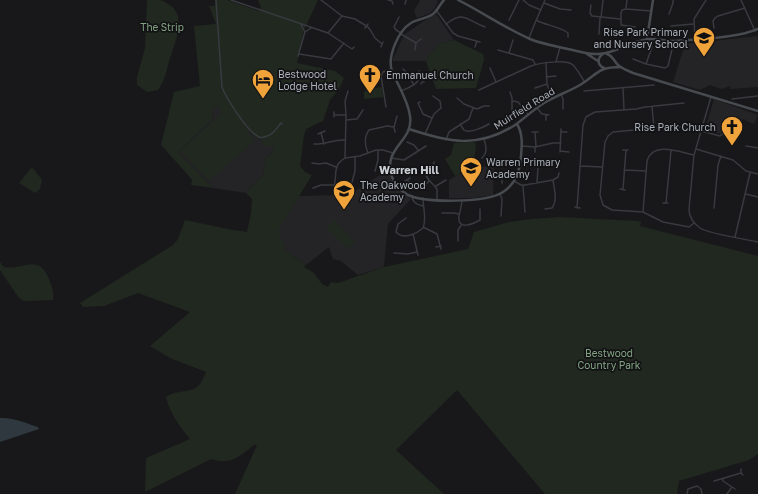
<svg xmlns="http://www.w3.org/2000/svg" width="758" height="494" viewBox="0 0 758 494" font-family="'Golos Text',sans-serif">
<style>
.built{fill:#242427}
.green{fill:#202820}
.water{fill:#2e383e}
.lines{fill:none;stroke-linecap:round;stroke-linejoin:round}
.street{stroke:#393a3f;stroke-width:1.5}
.secondary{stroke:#474a4f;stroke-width:2.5}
.labels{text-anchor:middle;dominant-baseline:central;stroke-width:3.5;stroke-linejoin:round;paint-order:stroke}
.park-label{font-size:10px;fill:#82a482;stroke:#131315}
.poi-label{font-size:10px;fill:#aab0ba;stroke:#131315;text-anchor:start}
.street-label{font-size:10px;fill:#aab0ba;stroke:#131315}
.neighbourhood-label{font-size:11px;font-weight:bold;fill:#cbcfd6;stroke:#131315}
</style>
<rect width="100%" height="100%" fill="#18181a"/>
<path class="built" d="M420,0H438L435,8L430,13L417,18L414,11Z
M436,14L454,40L441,43L430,54L426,61H392L402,39L405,34L424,21Z
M758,36V87L730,89V86L721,89L710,85L700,90L673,82L685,44Z
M714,99L758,115L754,124L742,119L721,134L705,129Z
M228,101L255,137L272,145L274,152L266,157L263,175L246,193L213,188L178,152L212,120L213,110L216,104Z
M473,166L494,167L493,195L474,198H449V180Z
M389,169L391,178L396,187L411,199L388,224L384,267L358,275L341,261L333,259L329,247L306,265L286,251L277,231L299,196L344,195L346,191L357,190Z"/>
<path class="green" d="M147,0C151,0 155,0 159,0C162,0 165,2 168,4C187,14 176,40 171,55C166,69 167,77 158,90L147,92L137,85V77L145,48Z
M215,0H227L259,11L261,7L258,0H318L304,30L297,63L335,71L344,78L339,89L330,100L323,121L306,129L304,136L300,166L305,172L312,175L278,231L286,251L306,265L304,267L314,273L322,284L328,287L331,282L338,283L384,267L468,249L474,232L509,222L532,219L559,217L637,221L641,222L640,226L758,256V454L749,460L679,481L677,494H545L457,390L396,450L444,494H235L257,445H254C240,456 230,466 211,459L145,492L146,458L190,439C180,427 169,412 166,397C176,389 193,394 200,384C202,381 204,376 206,372L170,358L150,346L190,312L138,293L104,306L83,307L80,303L173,245L178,239L185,220L233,230L247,232L251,213L252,199L246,193L263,175L266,157L274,152L272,145L264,147L261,139L255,138L247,128L246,129L254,140L251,144L209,181L180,151L222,113L216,105L213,110L212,120L178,152L213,188L191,185L192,180L188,175L161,145L174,92L200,86L194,26L216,24L209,6H215Z
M454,40L483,54L484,60L476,88L436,89L426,61L430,54L441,43Z
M382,87L383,97L364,99V92L367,89Z
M475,142L476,147L473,166L455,176L445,159L451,155L454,143Z
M32,167L42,180L40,189L35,193L19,183Z
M334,220L355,242L347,249L326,228Z
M0,262L4,267C23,271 38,252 49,279C52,286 54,293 53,300L31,301H24L19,298L0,270Z"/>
<path class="water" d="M0,418C13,417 26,423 38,427L39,429L0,442Z"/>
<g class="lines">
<path class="street" d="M216,0L222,87C226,98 246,129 256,135C258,137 261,138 264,137C272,136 276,129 281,123L282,124
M231,0L328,33L352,49L354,47
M321,0L342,16L355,19L368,27L371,31L375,38L382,44
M388,0L392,1L393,4
M523,0L529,5L541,10
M741,0L755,31
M544,3L560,9L571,10
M405,4L406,0
M591,5L590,13L592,16L620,19
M626,8L627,0
M436,10L453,33L458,36L480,42
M669,14L673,3V0
M399,17L394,27L396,30L401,33
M601,18L603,0
M509,20L519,0
M536,20C545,25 561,27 568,33V37
M446,24C464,10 466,20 485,27
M301,25L305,32
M671,26L693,24
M635,27L621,25V13L622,10L626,9L651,11
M365,28L368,24
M714,28L713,21L715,18L718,16L745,8
M328,33L342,16
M401,34L416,43
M599,34L600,18
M529,38L535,23L545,0
M695,39L694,19L706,0
M381,47L383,42
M475,47L477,41
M415,50L416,43L421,39
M498,50L533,60L535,64
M509,53L513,40
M299,54L331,59L344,43
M298,56L305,32L311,28
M633,59L646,64L665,68L668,66L674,41
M556,62L560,47
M546,63L547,84L552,98
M646,64L652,47
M490,68L496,82
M403,69L407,73L414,85
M546,77L556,76
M421,84L422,82H424
M535,88L547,84
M623,88L624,110
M479,90L531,66C539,63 566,59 573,65C577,69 581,76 584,81
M401,91C410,87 419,84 421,74L419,71
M584,91L654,85
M561,94L563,99V109
M711,97L694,155L689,209C689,217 693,223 700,228C709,234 745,239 758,242
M457,98L464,104L477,109L484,106H489
M732,99L758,96
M513,101L518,102L528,114
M420,102L418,103L423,114L432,118
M652,106L654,128
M386,107L381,76L383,72L391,69
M537,108L542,114L549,115
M334,112V117
M334,115H346
M346,120L357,119L363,110
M501,120L506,119L512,113V98L510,92
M546,120V115
M739,123L741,127
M460,124C461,125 463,129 464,130C469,134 484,127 489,124
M701,131L720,136L741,121
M395,132L394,127L397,116
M532,132H538
M535,132L536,147
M561,132H567
M321,133L324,144
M318,134L325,131
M425,134L434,114L441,108L440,101L433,96
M446,140L449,132L469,119L473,108
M407,142L414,145L418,150
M314,144C325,145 334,139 345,140
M522,146L535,147L553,143H561
M746,146L758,148
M696,149L733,160L746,171L758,174
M623,150H628
M560,151L569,152
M535,152V147
M560,152L561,129
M368,153C365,146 364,137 369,130L387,126L394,127
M345,158L346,115L345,101L348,91
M391,158L404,160L426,146
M482,158C488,152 486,146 484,139
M434,162L433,165L436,166
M312,163L319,164L326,163L336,167
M433,165C431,166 426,169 426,172C424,178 434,184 437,189V199
M580,166L602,167
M624,170L646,171
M375,171L378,160V150
M407,180C414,187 422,189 429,181
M405,181L410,178
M514,181L521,185H525L553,180L558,177L559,173
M352,182L355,171V158
M502,183V176L505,173L511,172L517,173
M537,183L538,167
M436,186L446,180
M523,186L525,212
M313,188L321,185H334
M620,189L625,190
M623,189L626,150
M334,192L336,170L338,164L342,160L345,158L360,156L376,150H383L393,153
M500,194L502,199L501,216
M746,194L758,197
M412,196C412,202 418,205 423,206
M462,200C462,206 460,210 459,216C457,231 473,224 480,220V209
M663,203H668
M666,203L671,151
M575,207L580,208
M577,208L583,125L586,117L595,112L636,109L645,107L684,103
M714,208L718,165L721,156
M545,209L552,208C558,200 554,189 553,180
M643,212L647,161C653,141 679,152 694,155
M442,213H454L459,214
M406,218L398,224L396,232C403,240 416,234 423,228C427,219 423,208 423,198
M694,223L689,227L684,226L663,222L643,212L612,210L603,205L600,195L605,142L608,136L613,132L676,126L701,132
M423,227L437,234L441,249
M413,234L418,255
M735,237L750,173
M458,241V230L462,224
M436,247L441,246
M394,253L408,254L417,252
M741,469V473L743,475
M723,479V481L735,489
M714,481L741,473
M687,494L688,489L697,486L701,489L702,494
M727,494L732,487"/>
<path class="secondary" d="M444,0C440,4 438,10 433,14C426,19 417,19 411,23C398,31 387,57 392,71C398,86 408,100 410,116C414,142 382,147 392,177C395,185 401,191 408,195C425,203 487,203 503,192C516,184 520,170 521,156C522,144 523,134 517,124
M458,0C482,12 505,28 530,39C542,44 555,46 568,49C578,51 588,55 598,54C617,54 630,40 650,39C658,39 666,41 674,41C697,40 738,38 758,29
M647,39L653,0
M587,54L598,61
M603,54C597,58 597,65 604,68
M607,54C613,56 614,61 618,65C623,69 628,71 633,73L758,111
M409,129C448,142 478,149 515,125C525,118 534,109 544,103C555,96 568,92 580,85C598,74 597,67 621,67"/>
</g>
<defs>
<g id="school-pin" transform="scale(1.15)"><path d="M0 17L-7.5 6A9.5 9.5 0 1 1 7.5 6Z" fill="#f0a33a" stroke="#131315"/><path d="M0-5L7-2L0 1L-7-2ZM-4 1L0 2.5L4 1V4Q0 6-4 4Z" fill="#111"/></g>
<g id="church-pin" transform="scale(1.15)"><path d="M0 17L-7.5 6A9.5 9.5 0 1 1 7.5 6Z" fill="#f0a33a" stroke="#131315"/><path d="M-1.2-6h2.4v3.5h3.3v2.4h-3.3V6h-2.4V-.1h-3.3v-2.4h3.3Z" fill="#111"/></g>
<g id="hotel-pin" transform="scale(1.15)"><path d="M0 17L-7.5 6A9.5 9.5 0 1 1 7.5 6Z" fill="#f0a33a" stroke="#131315"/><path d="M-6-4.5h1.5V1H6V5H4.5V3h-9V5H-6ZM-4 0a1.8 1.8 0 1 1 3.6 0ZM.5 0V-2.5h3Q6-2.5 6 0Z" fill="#111"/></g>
</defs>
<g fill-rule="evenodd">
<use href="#school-pin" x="704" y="38"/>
<use href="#church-pin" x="370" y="75"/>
<use href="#hotel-pin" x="263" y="80"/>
<use href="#church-pin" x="732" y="127"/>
<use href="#school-pin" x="471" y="168"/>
<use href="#school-pin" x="344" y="191"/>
</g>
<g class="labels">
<g class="park-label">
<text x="162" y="27">The Strip</text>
<text x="609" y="353">Bestwood<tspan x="609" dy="12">Country Park</tspan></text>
</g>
<g class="poi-label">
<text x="688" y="32" text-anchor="end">Rise Park Primary<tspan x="688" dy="12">and Nursery School</tspan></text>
<text x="278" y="74">Bestwood<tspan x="278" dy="12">Lodge Hotel</tspan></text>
<text x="386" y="75">Emmanuel Church</text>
<text x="716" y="127" text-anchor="end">Rise Park Church</text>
<text x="486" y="162">Warren Primary<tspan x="486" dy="12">Academy</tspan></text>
<text x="360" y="185">The Oakwood<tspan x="360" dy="12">Academy</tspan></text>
</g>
<g class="street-label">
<text transform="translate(524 108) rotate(-32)">Muirfield Road</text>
</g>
<g class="neighbourhood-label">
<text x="409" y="169">Warren Hill</text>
</g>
</g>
</svg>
